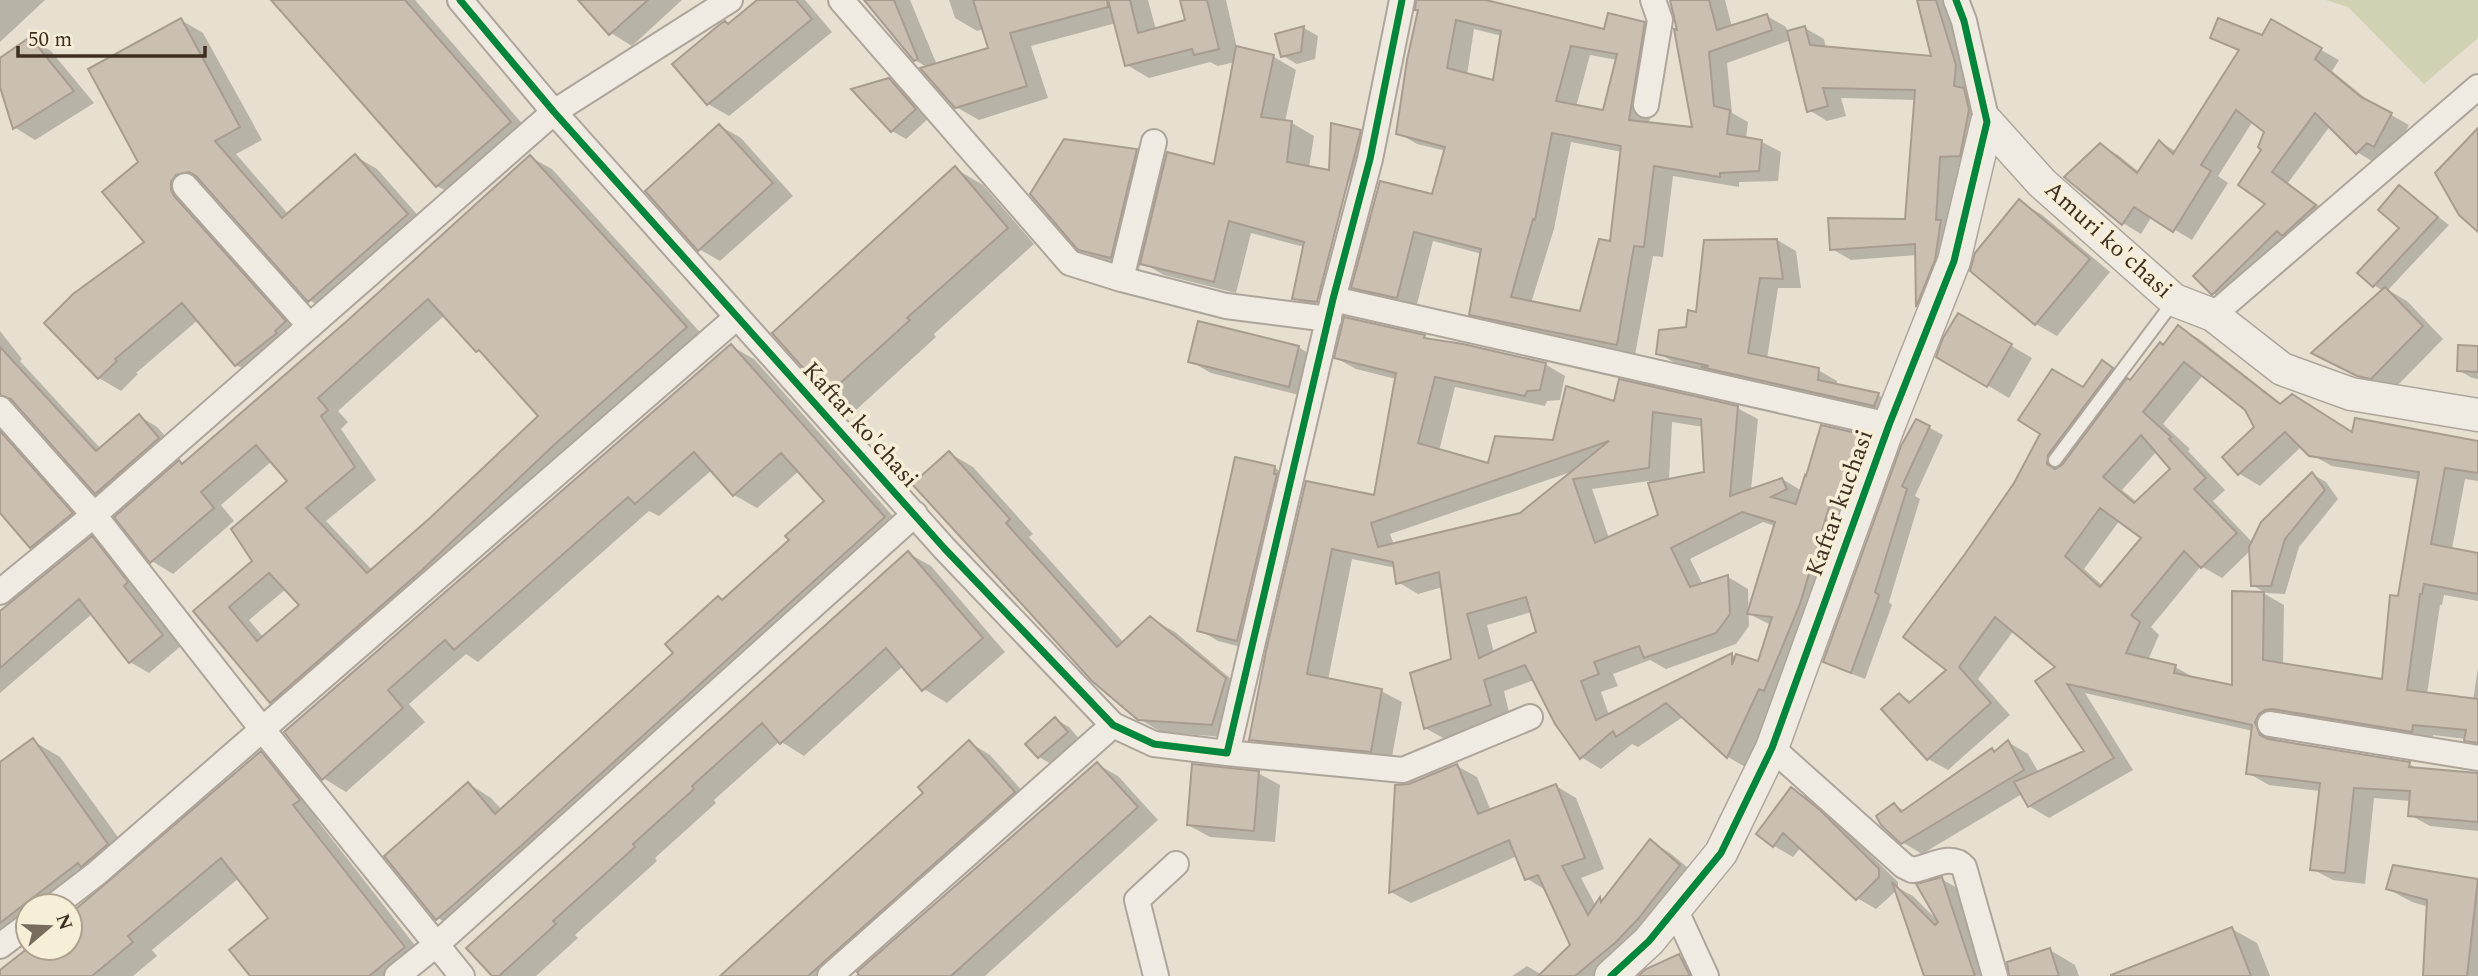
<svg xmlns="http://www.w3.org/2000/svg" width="2478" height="976" viewBox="0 0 2478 976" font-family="Spectral,serif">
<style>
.cemetery{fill:#d1d1b3}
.shadow{fill:#0003;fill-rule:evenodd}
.building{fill:#cbbfb2;stroke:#a89c90;stroke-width:2;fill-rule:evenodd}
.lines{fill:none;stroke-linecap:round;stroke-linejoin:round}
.service-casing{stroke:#ada599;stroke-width:16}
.minor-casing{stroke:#ada599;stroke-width:28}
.tertiary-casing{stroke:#ada599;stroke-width:35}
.service{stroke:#efebe3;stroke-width:12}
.minor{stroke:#efebe3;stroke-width:24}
.tertiary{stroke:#efebe3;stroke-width:32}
.cycleway-casing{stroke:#f7eed8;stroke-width:11}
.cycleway{stroke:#00873e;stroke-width:7}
.labels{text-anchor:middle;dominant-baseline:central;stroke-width:7;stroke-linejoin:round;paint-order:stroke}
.street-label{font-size:24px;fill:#3d2e20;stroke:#f7eed8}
</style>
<rect width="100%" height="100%" fill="#e7e0d1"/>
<path class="cemetery" d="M2326,0H2478V38L2424,84L2348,7Z"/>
<path class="shadow" d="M0,0H45L0,42Z
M273,0H415L533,136L461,199L437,186Z
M581,0H682L632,46L611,33Z
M759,0H805L832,32L729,116L708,104L730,25Z
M867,0H910L937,65L990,49L984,29L977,31L955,18L949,0H1148L1156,30L1187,21L1182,0H1226L1237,48L1274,57L1296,70L1285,122L1292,123L1314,136L1309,168L1330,172L1360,131L1382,144L1339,314L1316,311L1294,298L1304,247L1251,233L1236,293L1164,275L1141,262L1138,273L1108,265L1080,249L1136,151L1165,167L1216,166L1235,62L1218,66L1210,62L1149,78L1127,65L1116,23L1031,46L1048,98L979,120L956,107L928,68L915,60ZM1346,181H1350L1318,307L1314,306Z
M1422,0H1484L1605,31L1644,23L1663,34L1649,124L1694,129L1679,32L1672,0H1725L1732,27L1767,16L1786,27L1788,33L1805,28L1824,39L1826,48L1933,58L1918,0H1951L1974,77L1979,166L1958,167L1955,229L1935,316L1918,306L1917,255L1851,260L1832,249L1907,221L1916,100L1841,98L1846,116L1827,121L1809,110L1791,40L1727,63L1732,113L1748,122L1746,139L1762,142L1781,152L1778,181L1739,182V187L1673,176L1663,257L1653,256L1635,355L1490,325L1471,314L1482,254L1433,241L1416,308L1372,298L1353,287L1433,196L1446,151L1417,144L1398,133ZM1474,29L1502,36L1495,82L1467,75ZM1590,55L1617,60L1604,112L1576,107ZM1571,142L1622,152L1612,243L1581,313L1531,303L1554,229Z
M181,20L203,33L262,140L236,154L289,215L355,156L377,169L429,228L332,313L309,300L205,183L197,188L307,335L259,378L236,365L198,320L136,373L138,374L121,391L99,378L146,242L141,163Z
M2271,22L2339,60L2332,71L2375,106L2409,125L2393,156L2375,163L2357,152L2330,126L2288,183L2333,216L2231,304L2213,293L2268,204L2264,150L2266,131L2253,121L2218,176L2228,183L2192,240L2152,216L2141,234L2123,223L2067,177L2100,145L2118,155L2139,172L2160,142L2177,152L2240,52L2212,37H2262Z
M1304,28L1318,36L1315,59L1297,64L1283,56L1277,35Z
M30,39L51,51L94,103L35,140L14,127L0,83V62Z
M889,80L903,88L929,118L906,139L892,131Z
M720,126L741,138L793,196L720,261L699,249Z
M530,157L552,169L707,340L292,714L271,702L195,611L254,562L290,481L272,461L221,505L234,521L173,574L152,561L183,465L348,322ZM445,315L478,351L487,357L540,416L431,519L373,571L326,521L376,480L341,429L348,422L338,411ZM286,589L302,605L264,638L249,620Z
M956,169L983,185L1034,244L934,334L936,337L856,410L828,394Z
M2399,187L2449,225L2388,290L2407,301L2443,339L2393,390L2380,388L2314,353L2383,291L2374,285L2402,228Z
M2019,202L2041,214L2110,272L2057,336L2036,324Z
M1777,240L1796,251L1801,288H1778L1767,359L1818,370L1837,381V386L1878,395L1897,405L1893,416L1721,377L1713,372L1677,364L1658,353L1688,329L1697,314Z
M1959,315L2032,358L2009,398L1938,356Z
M2179,327L2199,339L2282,404L2353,434L2478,446V481L2465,479L2452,549L2478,553V601L2444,595L2442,605H2440L2427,694L2473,700L2478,668V747L2466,739L2433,735L2432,743L2275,733L2276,742L2409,764L2420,770L2478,774V831L2430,826L2410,815L2411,801L2374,798L2365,884L2333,880L2312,869L2320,791L2269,785L2248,773L2253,731L2085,693L2133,770L2049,818L2029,806L2022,794L1922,854L1902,842L1894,805L1905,811L1993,750L1997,753L2008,742L2028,754L2039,773L2086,751L2058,667L2014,630L1978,679L2010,715L1948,770L1928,759L1900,695L1912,702L1948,670L1966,555L2102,362L2132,380ZM2203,375L2246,408L2256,427L2224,457L2240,474L2260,486L2302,446L2310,454L2332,466L2420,480L2383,681L2283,665L2284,605L2263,593L2233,687L2195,678L2175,667L2148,660L2159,635L2151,627L2201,566L2222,578L2251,550L2252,585L2266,593L2285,594L2299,547L2338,499L2326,482L2312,474L2253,543L2213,501L2225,490L2188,451L2190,449L2163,424ZM2157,451L2173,469L2137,502L2122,490ZM2120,520L2143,538L2103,586L2084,569Z
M0,331L22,359L20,361L101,449L139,416L157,427L177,449L115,503L96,493L18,404L8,409L90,524L50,557L31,547L0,511Z
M1424,337L1432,341L1545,364L1565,376L1560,400L1547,401L1545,406L1455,387L1439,451L1489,465L1554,442L1615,403L1737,408L1758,419L1751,490L1782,479L1802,491L1859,435L1879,447L1747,768L1728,757L1683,717L1638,747L1632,744L1601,769L1581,757L1534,680L1504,691L1510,717L1445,739L1425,728L1453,660L1443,587L1418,594L1398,582L1396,568L1352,559L1328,680L1381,691L1402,702L1391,762L1270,751L1250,739L1307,483L1375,497L1396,379L1356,369L1336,358ZM1672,422L1704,427L1706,473L1669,480ZM1574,471L1521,515L1394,545L1390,534ZM1649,481L1660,516L1609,538L1592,489ZM1763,522L1775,526L1749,614L1771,625L1760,663L1732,655L1609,715L1601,692L1618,686L1613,674L1650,660L1666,669L1736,644L1749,626L1748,589L1728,577L1703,585L1690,559ZM1532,612L1538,633L1494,653L1487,625Z
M731,346L754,359L906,531L460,931L438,918L469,784L491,798L502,810L675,653L724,601L791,540L827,501L799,471L757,508L734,495L712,470L659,516L649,511L478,662L466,654L409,704L425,722L346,792L323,778L286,732Z
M1298,347L1320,360L1311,398L1211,373L1190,361Z
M2478,348V379L2472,378L2458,370Z
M1917,421L1943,435L1915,496L1920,499L1889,602L1892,605L1865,679L1839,669L1825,661Z
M949,453L973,467L1033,534L1029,537L1124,643L1150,618L1175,632L1249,694L1236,738L1161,732L1136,717Z
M1237,459L1275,468L1294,479L1256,651L1218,641L1199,630Z
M92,538L110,549L145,593L141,597L181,646L149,673L130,662L92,614L0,693V614Z
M908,553L931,566L1005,652L947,703L924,689L903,666L804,756L780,741L714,800L716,803L655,858L657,861L575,935L578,938L536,976H494Z
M1055,719L1069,727L1081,741L1053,765L1039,757Z
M33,741L60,757L136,862L261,754L286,768L323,814L317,820L428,962L411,976H252L271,918L239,878L152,950L157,956L133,976H0V972L29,948H70V914L107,886L101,882L70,906H28V938L0,960V764Z
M969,742L990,755L1035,805L842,976H723L926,793Z
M1097,764L1118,776L1158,820L985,976H855Z
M1457,766L1477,777L1491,811L1556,786L1576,798L1604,869L1581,878L1596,906L1600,900L1604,902L1650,841L1670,853L1699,877L1608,976H1512L1527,966L1542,975L1572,946L1547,891L1526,878L1517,856L1411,903L1391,892L1409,785Z
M1258,773L1280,785L1275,842L1210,837L1188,825Z
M1792,789L1811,800L1840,825L1898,882V888L1913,896L1938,921L1941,879L1963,891L1991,976H1926L1897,890L1876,909L1857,898L1801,847L1793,857L1774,846Z
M2394,867L2478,881V976H2424L2429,907L2412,902L2388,889Z
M2232,929L2257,943L2270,976H2130Z
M2050,950L2075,965L2079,976H2017Z
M1679,956L1697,966L1701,976H1644Z"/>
<path class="building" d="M271,0H405L511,122L436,187Z
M578,0H648L609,35Z
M757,0H796L812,19L707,105L672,64L719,25L725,21L728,24Z
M864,0H894L918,59L914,61Z
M973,0H1107L1108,7L1010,33L1027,86L955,108L920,68L988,48Z
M1108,0H1130L1138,33L1185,20L1180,0H1207L1219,49L1194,55L1192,49L1125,66Z
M1416,0H1486L1604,29L1608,13L1645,22L1629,120L1692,127L1674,29L1677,30L1670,0H1709L1717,30L1767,14L1772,30L1709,52L1714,106L1730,110L1727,134L1762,140L1759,171L1720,173V177L1654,166L1644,247L1634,246L1617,345L1469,315L1481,249L1414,232L1397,298L1351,288L1380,181L1432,194L1445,147L1396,134L1407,60L1418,10H1415ZM1456,20L1501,31L1493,80L1447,68ZM1571,46L1617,54L1603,110L1556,101ZM1552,133L1621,146L1610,241L1599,239L1580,311L1511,297L1533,219L1535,220Z
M1917,0H1936L1956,65L1954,86L1964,88L1969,110L1960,156L1940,157L1936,220H1941L1935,260L1916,307L1915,244L1830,250L1828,218L1905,219L1915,90L1823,88L1828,106L1807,112L1787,31L1805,26L1810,45L1931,56Z
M181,18L240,127L215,141L282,218L355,154L408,214L308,302L196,176L189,172L176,175L171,182V190L174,196L286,321L275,331L277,333L235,366L182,303L115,359L117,361L98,379L44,323L73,294L144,242L102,192L138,162L88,69Z
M2218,18L2262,35L2271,19L2322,48L2315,59L2361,97L2392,113L2374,147L2367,143L2356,154L2315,113L2272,172L2316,205L2282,236L2277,231L2212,295L2193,276L2265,204L2238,185L2261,150L2258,147L2264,132L2236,110L2201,165L2211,171L2173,232L2134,207L2122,225L2064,177L2100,143L2137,173L2159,140L2173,154L2239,50L2210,38Z
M1304,26L1301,52L1281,57L1275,34Z
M30,37L74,91L13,129L0,87V58Z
M1236,46L1274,55L1261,117L1292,121L1287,162L1329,170L1331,123L1361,130L1317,302L1292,299L1304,242L1229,221L1214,282L1140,264L1167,152L1214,164Z
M889,78L916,109L891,132L851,89Z
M719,124L773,183L698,251L645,191Z
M2478,128V232L2459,215L2435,173Z
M1064,139L1137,149L1111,258L1078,250L1030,194Z
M530,155L687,327L555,444L421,571L270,703L193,611L252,561L231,529L287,481L256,445L201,492L214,508L150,563L114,517L179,460L182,464L234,419L347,321ZM428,299L476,352L479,350L538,416L430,518L367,573L306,508L355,467L321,416L328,410L318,398ZM269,573L299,605L257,641L229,607Z
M955,166L1008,228L907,318L910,320L827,395L772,333Z
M2399,185L2438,217L2373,287L2357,273L2399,228L2378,210Z
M2019,199L2090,259L2035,325L1970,271L1975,253Z
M1777,239L1783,279L1760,278L1748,353L1819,368L1818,380L1879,393L1874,406L1701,367L1709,366L1656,354L1659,330L1686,327L1688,310L1696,312L1704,240Z
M2385,287L2423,326L2371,379L2357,376L2311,353Z
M1958,313L2012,344L1987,387L1936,357L1943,338Z
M1344,317L1425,335L1424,338L1463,344L1546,363L1540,390L1527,391L1525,396L1435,377L1418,443L1488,463L1495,436L1553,440L1566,386L1614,401L1619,379L1738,406L1730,496L1782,478L1787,489L1771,497L1796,504L1805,475L1806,476L1821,425L1860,434L1839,507L1830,504L1800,604L1764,691L1759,689L1727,758L1666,703L1616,737L1613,731L1580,759L1555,724L1525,665L1484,680L1491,705L1424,729L1410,673L1451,659L1439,572L1396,584L1393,562L1332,549L1307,674L1382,689L1371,752L1249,740L1266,651L1306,481L1374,495L1396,373L1334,358ZM1653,412L1701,419L1704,472L1648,483L1658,515L1595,543L1573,479L1649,468ZM1609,441L1520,513L1378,547L1371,523ZM1742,512L1775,522L1747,614L1772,617L1758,661L1736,654L1732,665V653L1596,720L1581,681L1599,674L1594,662L1639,646L1644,658L1716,633L1730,614L1728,575L1690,587L1671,548ZM1526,597L1536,632L1479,658L1467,614Z
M1198,321L1299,346L1289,387L1188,362Z
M2178,325L2280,404L2292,394L2352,432L2355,418L2478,441V473L2445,468L2431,544L2478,553V594L2424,584L2422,594H2420L2407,690L2478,699V743L2464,741L2466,730L2413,725L2412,732L2272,709L2265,710L2259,714L2255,722L2260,735L2268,739L2410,762L2409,767L2478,773V822L2408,816L2410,791L2354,788L2345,873L2310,870L2320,783L2246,774L2252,725L2067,684L2114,758L2028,807L2014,782L2084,751L2035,681L2055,667L1995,617L1959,667L1991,703L1927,760L1881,709L1899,693L1909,703L1946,670L1903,637L1965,554L2014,483L2040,434L2018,420L2052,369L2083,387L2102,360L2113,368L2048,455L2047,464L2055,469L2062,465L2127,378L2130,380L2160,342L2163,345ZM2184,362L2245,410L2254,427L2222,457L2238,475L2285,432L2309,456L2419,472L2398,596L2390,595L2382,679L2263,660L2264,592L2232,591V685L2174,673L2176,665L2126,653L2140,622L2131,615L2184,551L2201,568L2237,533L2194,489L2206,478L2169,439L2171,437L2143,412ZM2141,435L2170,469L2134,503L2103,477ZM2100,508L2141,538L2100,587L2065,556Z
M731,344L885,517L522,845L436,920L384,856L468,782L495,814L673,653L665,644L718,596L722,600L789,540L785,536L824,501L781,453L733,496L694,452L635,504L628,497L454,650L445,640L388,690L403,708L322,780L284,732Z
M2458,345L2478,346V372L2457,371Z
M0,347L96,451L139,414L159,438L95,494L11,399L0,395Z
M1916,419L1930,426L1902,486L1907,489L1875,592L1879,595L1851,673L1823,662L1901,446Z
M0,431L73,513L30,548L0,513Z
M949,451L1010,519L1006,523L1117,647L1150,616L1226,678L1212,725L1138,720L1092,681L912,484Z
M1235,457L1275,466L1274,474H1277L1237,641L1197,631Z
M2312,472L2325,490L2285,539L2271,586H2251L2249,547L2261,522Z
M92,536L128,582L124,586L163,635L129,663L79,599L0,668V611Z
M908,551L983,638L922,691L886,648L780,744L762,723L692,786L694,789L633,844L635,847L553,921L556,924L499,976H492L466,948Z
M1055,717L1068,732L1038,758L1025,744Z
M33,738L108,844L81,867L78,863L0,923V762Z
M969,740L1015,792L808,976H720L923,793L918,787Z
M2008,740L2024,770L1901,844L1881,825L1876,816L1894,803L1901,812L1992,748L1994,752Z
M261,751L300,800L293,805L405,947L369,976H250L229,950L268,918L221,858L128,936L133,942L92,976H0V970L28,948H70V914Z
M1097,762L1138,807L951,976H860L857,972Z
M1192,764L1259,771L1254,831L1187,825Z
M1457,764L1478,814L1556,784L1585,858L1562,866L1588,915L1600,897L1601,902L1650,839L1680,865L1638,919L1616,942L1575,976H1538L1570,945L1538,875L1525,880L1509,840L1389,893L1395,785L1409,784Z
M1791,787L1821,811L1879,869V877L1856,900L1783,833L1773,847L1756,834Z
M2393,865L2478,879L2467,976H2423L2427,900L2386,889Z
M1942,877L1967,953L1975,976H1924L1892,882L1935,925L1938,922L1916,884Z
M2232,927L2251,976H2111V975Z
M2050,948L2059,976H2009L2007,962Z
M1679,954L1690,976H1638L1646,969Z"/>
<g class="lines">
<g class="service-casing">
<path id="service" d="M2055,460L2174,301"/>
</g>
<g class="minor-casing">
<path id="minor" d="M460,0L554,112L944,548L1113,725L1154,744L1227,753L1333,299L1370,159L1402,0
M841,0L1070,263L1121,279L1226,306L1329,319
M1956,0L1964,21L1987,122
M1646,105L1660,20L1653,0
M185,186L310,326
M1121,279L1154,142
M1333,299L1889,425
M2213,315L2478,87
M0,409L94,515L262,729L462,976
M0,592L94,515L554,112L730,0
M2270,724L2478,758
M1772,748L1904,866L1912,870C1929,868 1951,852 1964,867L1995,976
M1227,753L1403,770L1530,717
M54,906L97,873L737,317
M1676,911L1706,976
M0,946L28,925
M397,976L437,944L915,514
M830,976L1113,725
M1156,976L1137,900L1176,864"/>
</g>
<g class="tertiary-casing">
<path id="tertiary" d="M1987,122L2042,183L2174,300L2213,315L2282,369L2351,394L2478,415
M1611,976L1649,941L1721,853L1772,748L1889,425L1954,261L1987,122"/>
</g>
<use href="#service" class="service"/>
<use href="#minor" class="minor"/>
<use href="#tertiary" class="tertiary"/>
<g class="cycleway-casing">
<path id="cycleway" d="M460,0L554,112L944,548L1113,725L1154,744L1227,753L1333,299L1370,159L1402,0
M1611,976L1649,941L1721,853L1772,748L1889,425L1954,261L1987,122L1964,21L1956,0"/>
</g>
<use href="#cycleway" class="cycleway"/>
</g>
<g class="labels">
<g class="street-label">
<text transform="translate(2108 240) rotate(42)">Amuri ko'chasi</text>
<text transform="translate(860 425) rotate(48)">Kaftar ko'chasi</text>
<text transform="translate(1840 503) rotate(-70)">Kaftar kuchasi</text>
</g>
</g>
<g transform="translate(49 927) rotate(71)"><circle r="33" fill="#f7eed8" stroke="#ada18e" stroke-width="2"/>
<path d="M0-5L12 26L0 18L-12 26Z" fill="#786c5e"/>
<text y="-10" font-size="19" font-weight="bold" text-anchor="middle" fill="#3d2e20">N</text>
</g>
<path d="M18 46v10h187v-10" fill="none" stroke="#3d2e20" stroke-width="3.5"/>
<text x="28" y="46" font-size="21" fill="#3d2e20" stroke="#f7eed8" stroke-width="5" paint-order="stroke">50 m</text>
</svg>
